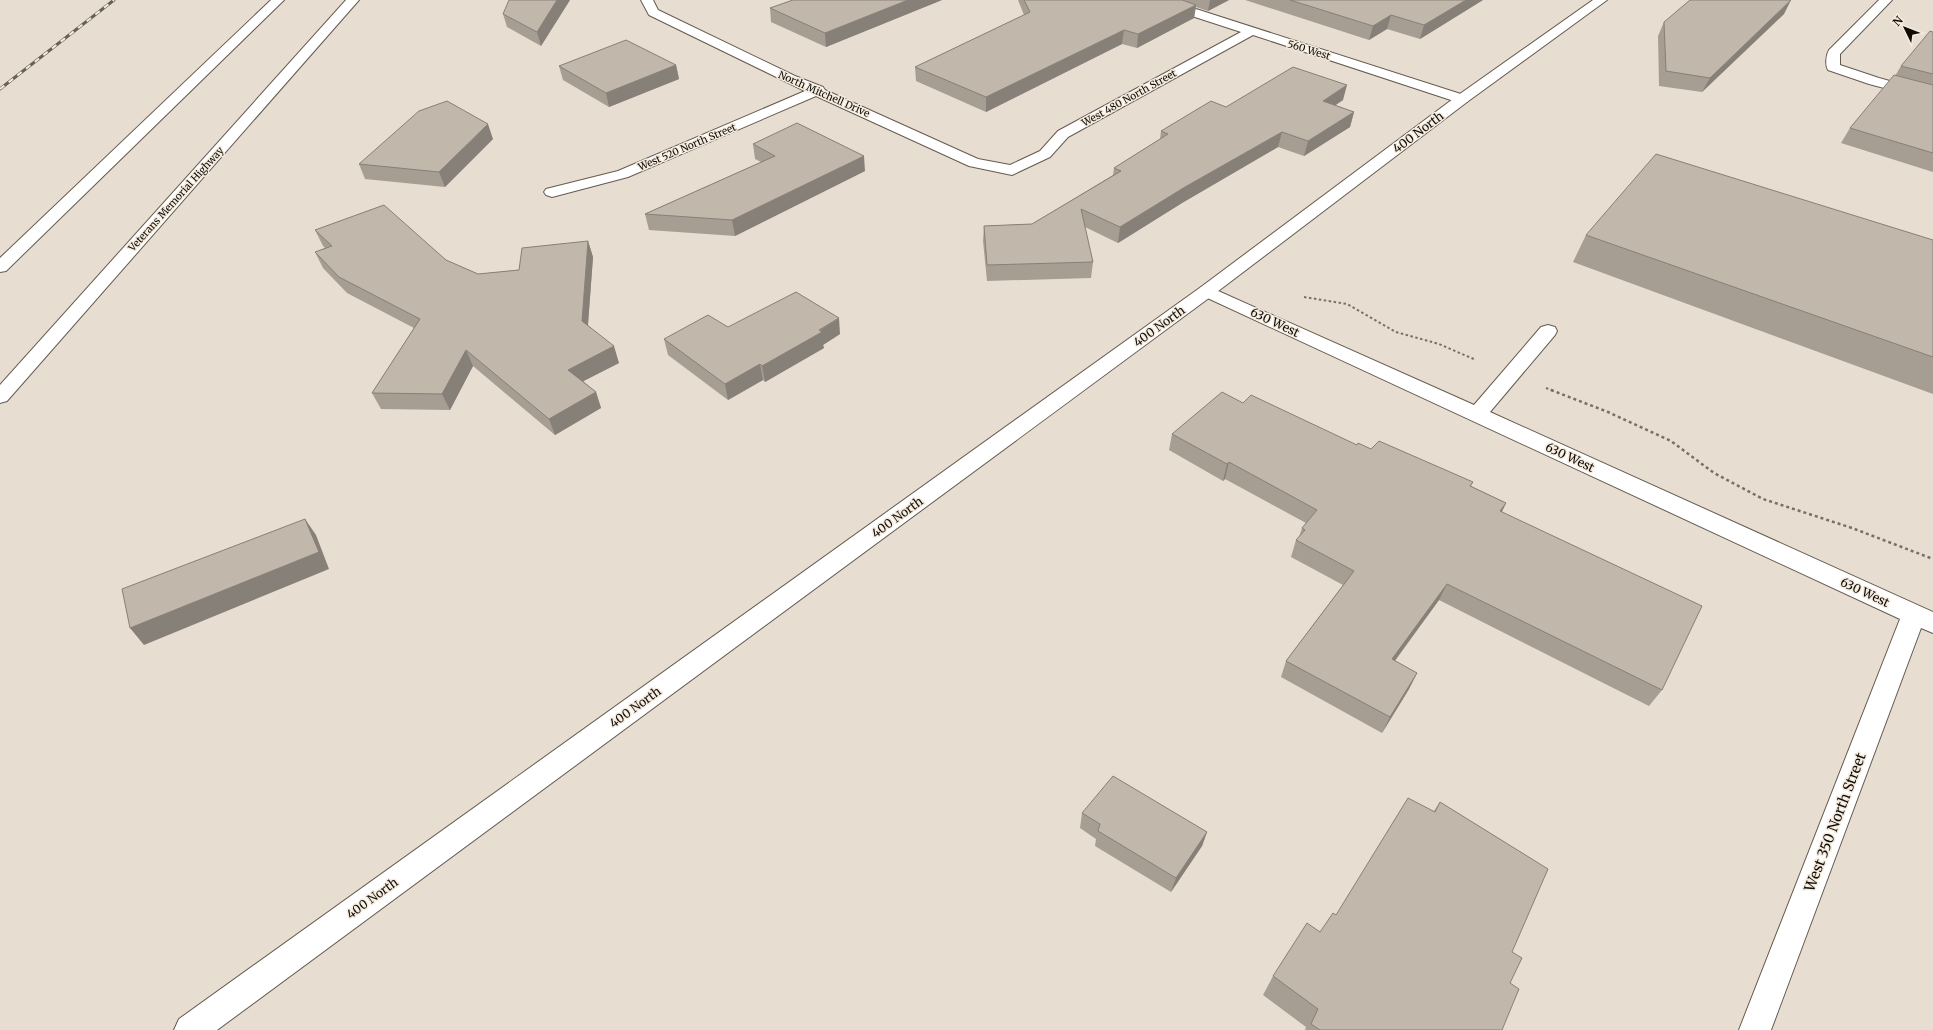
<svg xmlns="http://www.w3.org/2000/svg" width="1933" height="1030" viewBox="0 0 1933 1030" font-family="Merriweather,serif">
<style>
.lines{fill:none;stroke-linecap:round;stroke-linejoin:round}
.minor-casing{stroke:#645b50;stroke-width:2}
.major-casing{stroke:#645b50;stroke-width:2}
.highway-casing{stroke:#645b50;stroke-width:2}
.path-far1{stroke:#777069;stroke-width:2;stroke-dasharray:2.5 2.5;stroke-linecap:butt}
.path{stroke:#777069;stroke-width:2.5;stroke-dasharray:3 3;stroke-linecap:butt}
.minor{fill:#fff;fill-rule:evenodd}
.major{fill:#fff;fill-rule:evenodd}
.highway{fill:#fff;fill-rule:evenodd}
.rail-casing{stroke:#676159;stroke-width:3}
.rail{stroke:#f5ebde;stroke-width:2;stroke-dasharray:5.5;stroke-linecap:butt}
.wall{fill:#a69d93}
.shaded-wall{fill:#878078}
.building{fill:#c1b7ab;stroke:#878078}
.labels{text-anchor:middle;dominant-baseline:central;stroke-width:3;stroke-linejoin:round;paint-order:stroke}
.far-street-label{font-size:10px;fill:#0f0c08;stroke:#f5ebde}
.street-label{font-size:12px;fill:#0f0c08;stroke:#f5ebde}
.near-street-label{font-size:14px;fill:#0f0c08;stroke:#f5ebde}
</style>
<rect width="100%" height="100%" fill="#e8ddd1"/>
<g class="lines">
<g class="minor-casing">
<path id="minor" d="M641,0H653L658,10L795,76L823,87L825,90L978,159L1010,165L1040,151L1058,131L1241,32L1152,3L1150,0H1168L1467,96L1469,99L1467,102H1457L1253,35L1068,137L1050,157L1012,175L969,166L816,96L628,177L552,197L546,195L544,192L546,189L618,171L805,91L649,15Z
M1879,0H1892L1840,54V65L1879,78L1933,93V101L1869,84L1828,70C1825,65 1826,55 1829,50Z
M1207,286L1474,405L1541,327L1548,325L1555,327L1557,331L1555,335L1490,412L1933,612V633L1921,628L1771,1030H1739L1900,619L1201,295L1198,291L1201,287Z"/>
</g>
<g class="major-casing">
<path id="major" d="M1593,0H1607L1467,102L1213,295L217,1030H174L179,1019L1201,287L1457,96Z"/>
</g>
<g class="highway-casing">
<path id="highway" d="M271,0H284L6,271L0,272V258Z
M346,0H359L7,401L0,403V385Z"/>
</g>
<path class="path-far1" d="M1304,297L1347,304L1396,332L1439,344L1476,360
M1546,388L1554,391"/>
<path class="path" d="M1551,390L1608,412L1671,441L1714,473L1763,499L1852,528L1933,559"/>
<use href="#minor" class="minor"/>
<use href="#major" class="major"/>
<use href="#highway" class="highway"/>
<g class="rail-casing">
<path id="rail" d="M0,89L114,0"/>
</g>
<use href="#rail" class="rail"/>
</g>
<path class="wall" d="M570,0L541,46L507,27L503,14Z
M793,0H942L826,47L771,22L770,8Z
M1018,0H1229L1208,11L1196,7L1194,18L1137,48L1122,44L986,112L916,81L915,67L1024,15Z
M1245,0H1483L1420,39L1387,29L1369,40Z
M1784,14L1702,92L1659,86L1658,36L1664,22Z
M1933,32V172L1841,143L1850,128L1895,76L1901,66Z
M676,65L679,79L609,107L563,80L559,66Z
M1343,100L1335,105L1354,112L1350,127L1304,156L1278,147L1182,203L1118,243L1085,227L1093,262L1091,278L987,281L983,241L984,226L1032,224L1113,175L1114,168L1160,139L1161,131L1226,107Z
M493,139L445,187L365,179L359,164Z
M753,144L865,171L735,236L649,230L645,214L761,162L755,159Z
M315,230L446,260L478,274L519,270L588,241L593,257L588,325L619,363L583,381L596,392L601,408L555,435L473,366L450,410L381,409L372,393L414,328L347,293L323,268L315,252L325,248L323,246Z
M1586,235L1933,240V394L1573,262Z
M728,327L840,334L823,345L824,348L765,382L763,380L728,400L668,355L664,339Z
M1243,403L1357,445L1371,449L1473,482L1471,486L1506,503L1502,512L1662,690L1649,706L1439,600L1395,661L1417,673L1409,689L1382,733L1281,677L1286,661L1343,585L1291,557L1296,540L1299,537L1302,528L1306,523L1225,479L1223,481L1169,450L1172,434Z
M1440,802L1512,952L1510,983L1502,1030H1305L1306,1027L1263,995L1273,976L1320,932L1336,915L1434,811Z
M1082,813L1207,832L1202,846L1171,892L1095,846L1096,839L1080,828Z"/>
<path class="shaded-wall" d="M557,0H570L541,46L537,32Z
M908,0H942L826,47L825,33Z
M1210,0H1229L1208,11Z
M1466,0H1483L1420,39L1424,25Z
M1791,0L1784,14L1702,92L1710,78Z
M1196,5L1194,18L1137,48L1138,34Z
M1391,15L1387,29L1369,40L1373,26Z
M1124,30L1122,44L986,112V97Z
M676,65L679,79L609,107L606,93Z
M1347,85L1343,100L1320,116L1323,101Z
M1354,112L1350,127L1304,156L1308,141Z
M488,124L493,139L445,187L439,172Z
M1282,132L1278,147L1182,203L1118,243L1120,227L1185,187Z
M864,156L865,171L735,236L732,220Z
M588,241L593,257L587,337L582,321Z
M839,318L840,334L823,345L824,348L765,382L762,366Z
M614,346L619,363L574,386L568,370Z
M466,350L473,366L450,410L442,394Z
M760,364L763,380L728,400L725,384Z
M596,392L601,408L555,435L549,419Z
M1229,462L1225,479L1223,481L1227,464Z
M1506,503L1498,519L1500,511Z
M305,519L316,535L329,569L144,645L130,628Z
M1447,584L1439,600L1384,675L1392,659Z
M1417,673L1409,689L1382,733L1390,717Z
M1207,832L1202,846L1171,892L1176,878Z"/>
<path class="building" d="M509,0H557L537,32L503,14Z
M793,0H908L825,33L770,8Z
M1024,0H1182L1196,5L1138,34L1124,30L986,97L915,67L1030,12Z
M1290,0H1466L1424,25L1391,15L1373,26Z
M1690,0H1791L1710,78L1666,71L1664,22Z
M1930,31L1933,32V74L1901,66Z
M626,40L676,65L606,93L559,66Z
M1293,67L1347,85L1323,101L1354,112L1308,141L1282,132L1185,187L1120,227L1081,209L1093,262L987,265L984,226L1032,224L1121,171L1114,168L1168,134L1161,131L1211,101L1226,107Z
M1894,75L1933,85V153L1850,128Z
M447,101L488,124L439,172L359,164L419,111Z
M797,123L864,156L732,220L645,214L775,156L753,144Z
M1656,154L1933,240V357L1586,235Z
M384,205L446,260L478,274L519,270L522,248L588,241L582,321L614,346L568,370L596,392L549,419L466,350L442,394L372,393L420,319L339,277L315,252L332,246L315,230Z
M796,292L839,318L819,330L822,332L762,366L760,364L725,384L664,339L708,315L728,327Z
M1222,392L1243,403L1251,395L1357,445L1358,443L1371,449L1379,441L1473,482L1470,486L1506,503L1500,511L1702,606L1662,690L1447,584L1392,659L1417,673L1390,717L1286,661L1354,571L1296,540L1305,530L1302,528L1317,510L1229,462L1227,464L1172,434Z
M305,519L319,552L130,628L122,589Z
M1113,776L1207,832L1176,878L1098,831L1100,824L1082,813Z
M1408,798L1435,812L1440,802L1548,869L1512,952L1522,958L1510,983L1519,989L1502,1030H1320L1311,1024L1318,1009L1273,976L1307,923L1320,932L1333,913L1336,915Z"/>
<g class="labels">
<g class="far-street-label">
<text transform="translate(1309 50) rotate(17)">560 West</text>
<text transform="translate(824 94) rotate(24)">North Mitchell Drive</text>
<text transform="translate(1129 98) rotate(-29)">West 480 North Street</text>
<text transform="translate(687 147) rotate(-23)">West 520 North Street</text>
<text transform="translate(176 199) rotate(-48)">Veterans Memorial Highway</text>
</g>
<g class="street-label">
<text transform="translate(1418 132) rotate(-37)">400 North</text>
<text transform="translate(1275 322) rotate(25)">630 West</text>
<text transform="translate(1159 326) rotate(-36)">400 North</text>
<text transform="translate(1570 457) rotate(25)">630 West</text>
<text transform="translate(897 517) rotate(-36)">400 North</text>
<text transform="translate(1865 592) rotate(25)">630 West</text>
<text transform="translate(635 707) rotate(-36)">400 North</text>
<text transform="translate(372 898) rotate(-36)">400 North</text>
</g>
<g class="near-street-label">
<text transform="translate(1835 822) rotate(-69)">West 350 North Street</text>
</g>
</g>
<g transform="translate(1905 28) rotate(313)" stroke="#f5ebde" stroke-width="3" paint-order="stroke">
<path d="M0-3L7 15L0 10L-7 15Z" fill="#0f0c08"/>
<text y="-6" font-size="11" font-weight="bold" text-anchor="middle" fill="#0f0c08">N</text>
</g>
</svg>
